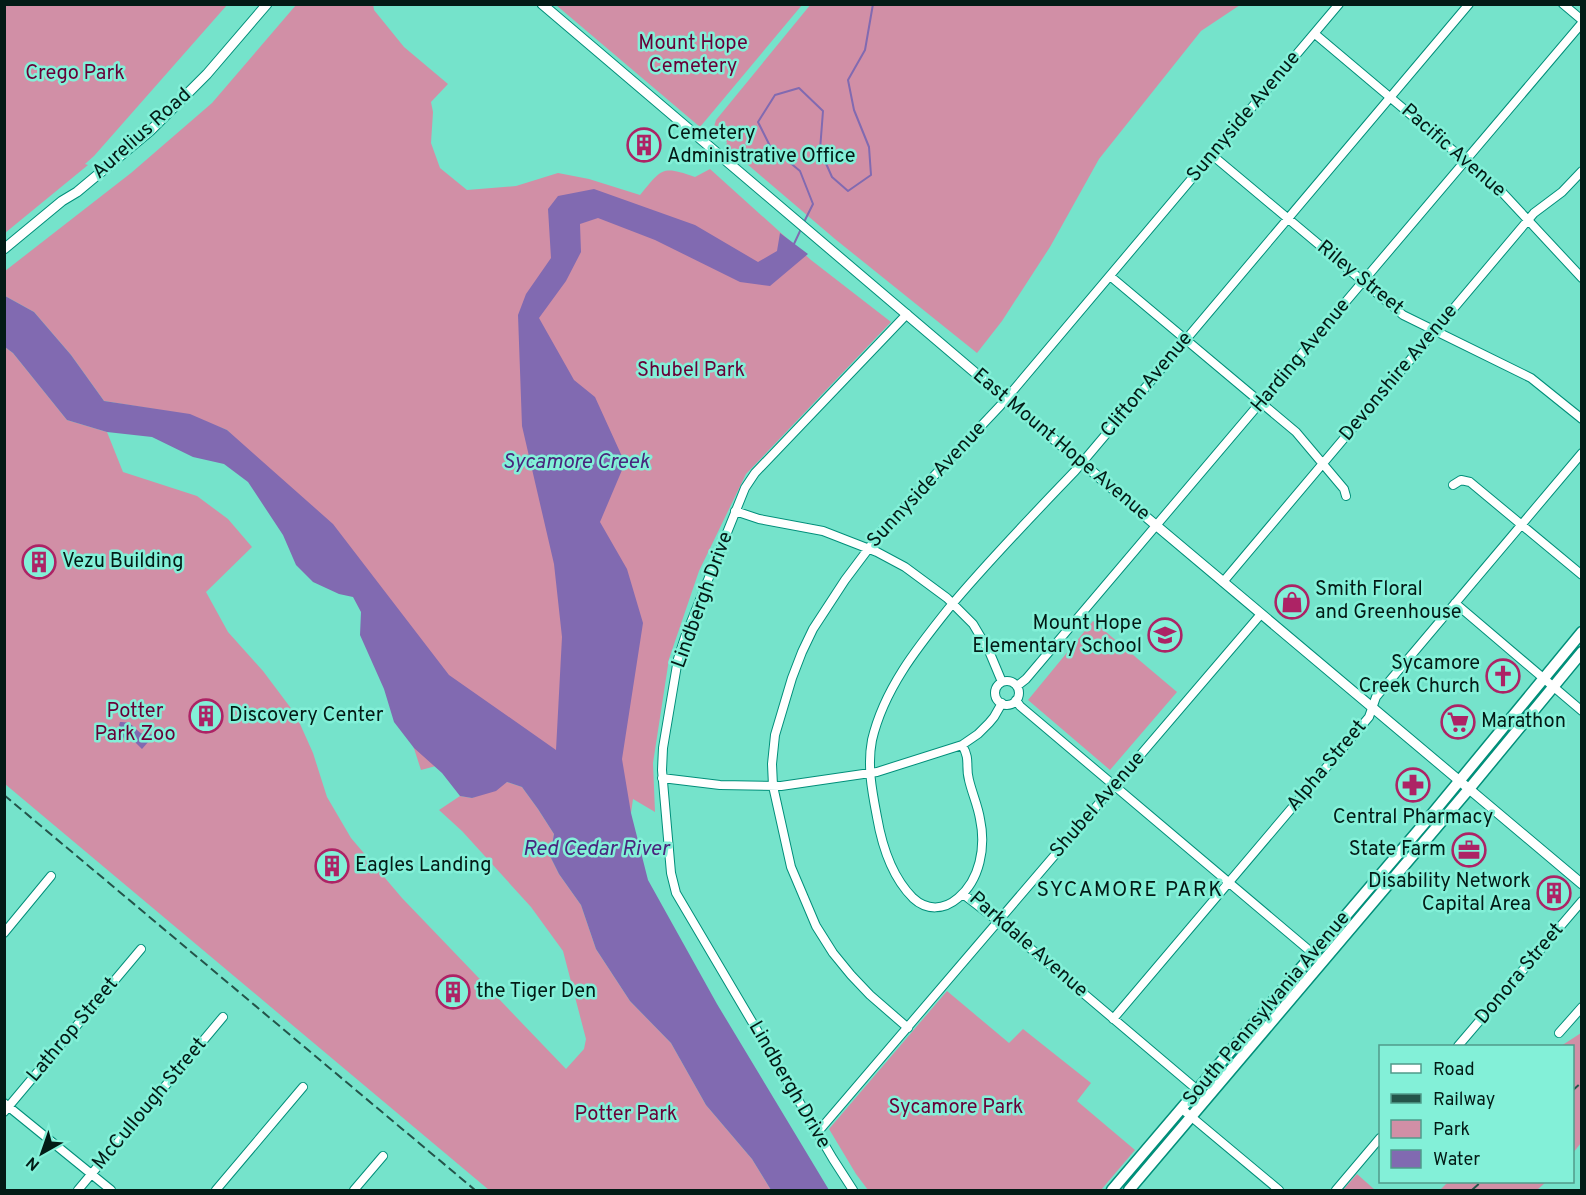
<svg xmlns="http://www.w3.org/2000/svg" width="1586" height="1195" viewBox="0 0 1586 1195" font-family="Overpass,sans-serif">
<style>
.green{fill:#d18fa6}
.water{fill:#816ab1}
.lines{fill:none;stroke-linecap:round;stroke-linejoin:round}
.stream{stroke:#816ab1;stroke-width:2}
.minor-casing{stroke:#008f7a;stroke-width:10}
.tertiary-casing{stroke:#008f7a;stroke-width:11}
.secondary-casing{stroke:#008f7a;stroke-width:13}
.minor{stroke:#fff;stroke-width:8}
.tertiary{stroke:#fff;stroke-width:9}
.secondary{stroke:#fff;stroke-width:10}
.rail{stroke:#24544a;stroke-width:2;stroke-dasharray:9 4.5;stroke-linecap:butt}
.labels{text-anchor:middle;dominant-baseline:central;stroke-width:5;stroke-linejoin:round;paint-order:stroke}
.park-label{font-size:20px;fill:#680037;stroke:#83f0d8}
.street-label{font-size:20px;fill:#031b16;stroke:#83f0d8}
.poi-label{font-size:20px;fill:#031b16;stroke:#83f0d8;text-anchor:start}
.water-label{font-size:21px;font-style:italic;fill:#49267d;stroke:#83f0d8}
.neighbourhood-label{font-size:21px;letter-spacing:1.5px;fill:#031b16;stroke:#83f0d8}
</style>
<rect width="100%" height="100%" fill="#75e3cb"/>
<path class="green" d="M5,4L227,5L94,156L85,164L88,165L5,233Z
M373,4L374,10L404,47L448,84L431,102L433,112L431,143L440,168L467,190L516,186L558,173L589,179L640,195C662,169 661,165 695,177L710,169L811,260L891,322L746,474L699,571L669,659L653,763L655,812L633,799L631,813L447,763L421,770L379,640L414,631L227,430L185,414L104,401L71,355L34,312L5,296V271L131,173L212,103L296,5Z
M811,4H1240V5L1201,31L1099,159L1050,247L1002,321L977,353L835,239L726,146L727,142L713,130L716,120Z
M556,5H802L700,127Z
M5,347L13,353L67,420L107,432L123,472L197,496L228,519L252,547L206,592L228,632L263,671L296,715L313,753L327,797L351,838L402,898L566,1069L584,1049L586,1039L563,951L531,907L462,831L439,810L460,796L472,798L507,782L522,787L538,809L554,834L550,856L559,874L581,905L596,949L630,1001L671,1043L706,1105L752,1159L771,1190H489L5,784Z
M1093,621L1177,692L1110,770L1028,700Z
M947,991L1009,1043L1023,1029L1091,1083L1077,1101L1135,1150L1101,1190H868L856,1174L829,1129Z
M1581,1033V1143L1573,1153L1572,1046H1561Z
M1357,1174L1375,1190H1343Z
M1448,1182H1546L1537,1190H1440Z"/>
<path class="water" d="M594,189L695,225L758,262L777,251L780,233L808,254L770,286L740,282L655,240L598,218L580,224L581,252L566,281L539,318L574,380L595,397L625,463L600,522L627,569L643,623L622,759L631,813L648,880L717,1004L829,1190H771L752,1159L706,1105L671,1043L630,1001L596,949L581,905L559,874L550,856L554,834L538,809L522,787L507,782L496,791L472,798L460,796L442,773L414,748L394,722L384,689L360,635L361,612L353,597L339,594L313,582L296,565L283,535L248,482L224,464L193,457L152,437L107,432L67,420L13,353L5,347V296L34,312L71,355L104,401L190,414L227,430L333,524L449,675L556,750L562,637L554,564L522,426L518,315L526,294L551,258L548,209L558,196Z
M120,722C138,721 135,738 152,734L154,737L152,741H149L142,749L133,740L125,741L122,734L123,732L119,725Z"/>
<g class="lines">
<path class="stream" d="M803,224L813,204L800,171L770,146L758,122L775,95L799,88L823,111L820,150L832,177L848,191L871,175L869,147L854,110L848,80L865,50L873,4
M793,246L801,229"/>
<g class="minor-casing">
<path id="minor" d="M1563,4L1582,20
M1315,34L1500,190L1582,278
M1212,155L1403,315L1531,378L1582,419
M1110,276L1296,432L1344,489L1346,496
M1453,485L1461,480L1470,482L1582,575
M735,511L759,519L823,531L877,552L905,567L947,598L973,624L989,651L1002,682
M1223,582L1534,213L1562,192L1582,171
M1455,603L1582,711
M995 693a12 12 0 1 1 24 0a12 12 0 1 1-24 0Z
M1017,686L1026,679L1582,23
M1016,700L1020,706L1323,962
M962,745C971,760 965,766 969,780C972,793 978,806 980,819C986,847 980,880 958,898C944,910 927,911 913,898C891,876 882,846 877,817C872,791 867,766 872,740C884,689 917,648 949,608C989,560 1032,516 1075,471L1469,4
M662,778L720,785L781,786L877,772L962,745L978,734L989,723L994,717L1002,703
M963,894L998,921L1207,1098
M4,933L51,876
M1113,1019L1369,717L1376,697L1582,453
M908,1028L870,995L851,975L833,953L816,926L791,867L773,786L772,764L775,735L792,678L802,652L813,629L845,580L881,532L1000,406L1339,4
M1559,1033L1582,1007
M1458,1046L1582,901
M4,1103L111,1190
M1182,1109L1279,1190
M4,1112L141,949
M817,1133L1261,614
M78,1190L223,1017
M216,1190L303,1087
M354,1190L383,1156
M853,1190L833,1159L676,893L671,873L662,770L663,748L678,659L685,637L745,488L755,473L907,314
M1336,1190L1380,1138"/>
</g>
<g class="tertiary-casing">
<path id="tertiary" d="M542,4L1006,399L1582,884
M4,249L62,201L77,192L150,131L207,74L267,4"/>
</g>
<g class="secondary-casing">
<path id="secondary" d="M1112,1190L1428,819L1582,632
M1129,1190L1469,789L1582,652"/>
</g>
<use href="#minor" class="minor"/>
<use href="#tertiary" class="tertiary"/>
<use href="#secondary" class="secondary"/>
<path class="rail" d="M4,795L475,1190
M1572,1091L1582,1082
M1472,1190L1481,1182"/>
</g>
<defs>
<g id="building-ring" transform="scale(1.725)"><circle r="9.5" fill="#83f0d8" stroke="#ad2365" stroke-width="1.5"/><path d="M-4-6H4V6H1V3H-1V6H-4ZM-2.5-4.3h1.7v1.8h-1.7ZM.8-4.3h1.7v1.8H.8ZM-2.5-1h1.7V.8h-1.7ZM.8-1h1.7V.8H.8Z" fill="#ad2365"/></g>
<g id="shop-ring" transform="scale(1.725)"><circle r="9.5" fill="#83f0d8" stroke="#ad2365" stroke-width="1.5"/><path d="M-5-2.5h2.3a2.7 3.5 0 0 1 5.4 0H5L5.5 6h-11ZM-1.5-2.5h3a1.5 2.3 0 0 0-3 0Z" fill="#ad2365"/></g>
<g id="school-ring" transform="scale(1.725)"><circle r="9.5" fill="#83f0d8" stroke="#ad2365" stroke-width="1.5"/><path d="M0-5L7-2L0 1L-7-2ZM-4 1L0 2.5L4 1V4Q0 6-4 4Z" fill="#ad2365"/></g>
<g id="church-ring" transform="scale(1.725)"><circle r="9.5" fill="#83f0d8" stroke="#ad2365" stroke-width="1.5"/><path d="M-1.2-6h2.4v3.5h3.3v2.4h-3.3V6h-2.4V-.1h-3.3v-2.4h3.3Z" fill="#ad2365"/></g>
<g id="supermarket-ring" transform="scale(1.725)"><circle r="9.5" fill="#83f0d8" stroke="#ad2365" stroke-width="1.5"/><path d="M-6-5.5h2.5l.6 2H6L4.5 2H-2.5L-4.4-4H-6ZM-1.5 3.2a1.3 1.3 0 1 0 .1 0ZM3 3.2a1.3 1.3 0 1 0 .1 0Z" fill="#ad2365"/></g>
<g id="pharmacy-ring" transform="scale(1.725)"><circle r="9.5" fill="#83f0d8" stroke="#ad2365" stroke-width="1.5"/><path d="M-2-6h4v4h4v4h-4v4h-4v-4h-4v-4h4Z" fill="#ad2365"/></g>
<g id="office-ring" transform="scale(1.725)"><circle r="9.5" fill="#83f0d8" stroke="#ad2365" stroke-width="1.5"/><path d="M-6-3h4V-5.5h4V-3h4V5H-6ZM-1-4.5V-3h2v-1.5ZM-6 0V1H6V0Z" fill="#ad2365"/></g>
</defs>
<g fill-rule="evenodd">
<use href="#building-ring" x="644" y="145"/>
<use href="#building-ring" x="39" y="562"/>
<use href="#shop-ring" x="1292" y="602"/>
<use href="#school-ring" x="1165" y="635"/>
<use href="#church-ring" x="1503" y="676"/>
<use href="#building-ring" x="206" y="716"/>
<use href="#supermarket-ring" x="1458" y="722"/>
<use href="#pharmacy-ring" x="1413" y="785"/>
<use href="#office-ring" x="1469" y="850"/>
<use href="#building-ring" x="332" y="866"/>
<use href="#building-ring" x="1554" y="893"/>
<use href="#building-ring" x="453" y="992"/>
</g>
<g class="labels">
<g class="park-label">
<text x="693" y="44">Mount Hope<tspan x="693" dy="23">Cemetery</tspan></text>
<text x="75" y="74">Crego Park</text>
<text x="691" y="371">Shubel Park</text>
<text x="135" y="712">Potter<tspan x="135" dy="23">Park Zoo</tspan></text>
<text x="956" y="1108">Sycamore Park</text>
<text x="626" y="1115">Potter Park</text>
</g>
<g class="street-label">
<text transform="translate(1244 117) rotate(-50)">Sunnyside Avenue</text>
<text transform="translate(142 134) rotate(-42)">Aurelius Road</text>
<text transform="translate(1453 151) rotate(41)">Pacific Avenue</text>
<text transform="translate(1360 278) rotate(39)">Riley Street</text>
<text transform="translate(1301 356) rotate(-50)">Harding Avenue</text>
<text transform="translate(1399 373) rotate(-50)">Devonshire Avenue</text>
<text transform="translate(1147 385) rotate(-50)">Clifton Avenue</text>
<text transform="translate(1061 445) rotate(40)">East Mount Hope Avenue</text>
<text transform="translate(927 485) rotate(-47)">Sunnyside Avenue</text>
<text transform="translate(703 600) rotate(-70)">Lindbergh Drive</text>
<text transform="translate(1327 766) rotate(-50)">Alpha Street</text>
<text transform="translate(1098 805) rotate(-49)">Shubel Avenue</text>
<text transform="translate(1028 945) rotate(41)">Parkdale Avenue</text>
<text transform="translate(1520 974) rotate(-50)">Donora Street</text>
<text transform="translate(1267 1009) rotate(-50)">South Pennsylvania Avenue</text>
<text transform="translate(73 1030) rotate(-50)">Lathrop Street</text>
<text transform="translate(789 1085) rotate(60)">Lindbergh Drive</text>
<text transform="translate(150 1104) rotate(-50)">McCullough Street</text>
</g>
<g class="poi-label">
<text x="667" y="134">Cemetery<tspan x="667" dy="23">Administrative Office</tspan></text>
<text x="62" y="562">Vezu Building</text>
<text x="1315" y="590">Smith Floral<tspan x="1315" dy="23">and Greenhouse</tspan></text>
<text x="1142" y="624" text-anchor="end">Mount Hope<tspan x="1142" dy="23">Elementary School</tspan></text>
<text x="1480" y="664" text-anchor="end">Sycamore<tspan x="1480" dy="23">Creek Church</tspan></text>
<text x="229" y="716">Discovery Center</text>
<text x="1481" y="722">Marathon</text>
<text x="1413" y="818" text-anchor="middle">Central Pharmacy</text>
<text x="1446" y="850" text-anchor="end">State Farm</text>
<text x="355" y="866">Eagles Landing</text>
<text x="1531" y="882" text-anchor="end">Disability Network<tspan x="1531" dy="23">Capital Area</tspan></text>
<text x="476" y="992">the Tiger Den</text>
</g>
<g class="water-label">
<text x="576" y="462">Sycamore Creek</text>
<text x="596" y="849">Red Cedar River</text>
</g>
<g class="neighbourhood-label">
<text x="1130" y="890">SYCAMORE PARK</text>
</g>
</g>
<rect width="1586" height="1195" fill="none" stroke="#031b16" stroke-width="12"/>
<rect x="1379" y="1045" width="195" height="138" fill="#83f0d8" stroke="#509b8a" stroke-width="1.5"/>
<rect x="1391" y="1064" width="30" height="9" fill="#ffffff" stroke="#509b8a" stroke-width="1.5"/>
<text x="1433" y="1075" font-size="18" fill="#031b16">Road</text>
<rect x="1391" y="1094" width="30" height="9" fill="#24544a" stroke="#509b8a" stroke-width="1.5"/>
<text x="1433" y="1105" font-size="18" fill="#031b16">Railway</text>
<rect x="1391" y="1120" width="30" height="18" fill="#d18fa6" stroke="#509b8a" stroke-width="1.5"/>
<text x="1433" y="1135" font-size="18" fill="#031b16">Park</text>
<rect x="1391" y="1150" width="30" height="18" fill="#816ab1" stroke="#509b8a" stroke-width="1.5"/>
<text x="1433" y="1165" font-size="18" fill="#031b16">Water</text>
<g transform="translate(42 1153) rotate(220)" stroke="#83f0d8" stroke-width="4.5" paint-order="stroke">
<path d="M0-4.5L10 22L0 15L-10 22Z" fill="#031b16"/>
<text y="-9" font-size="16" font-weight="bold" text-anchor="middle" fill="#031b16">N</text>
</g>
</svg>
